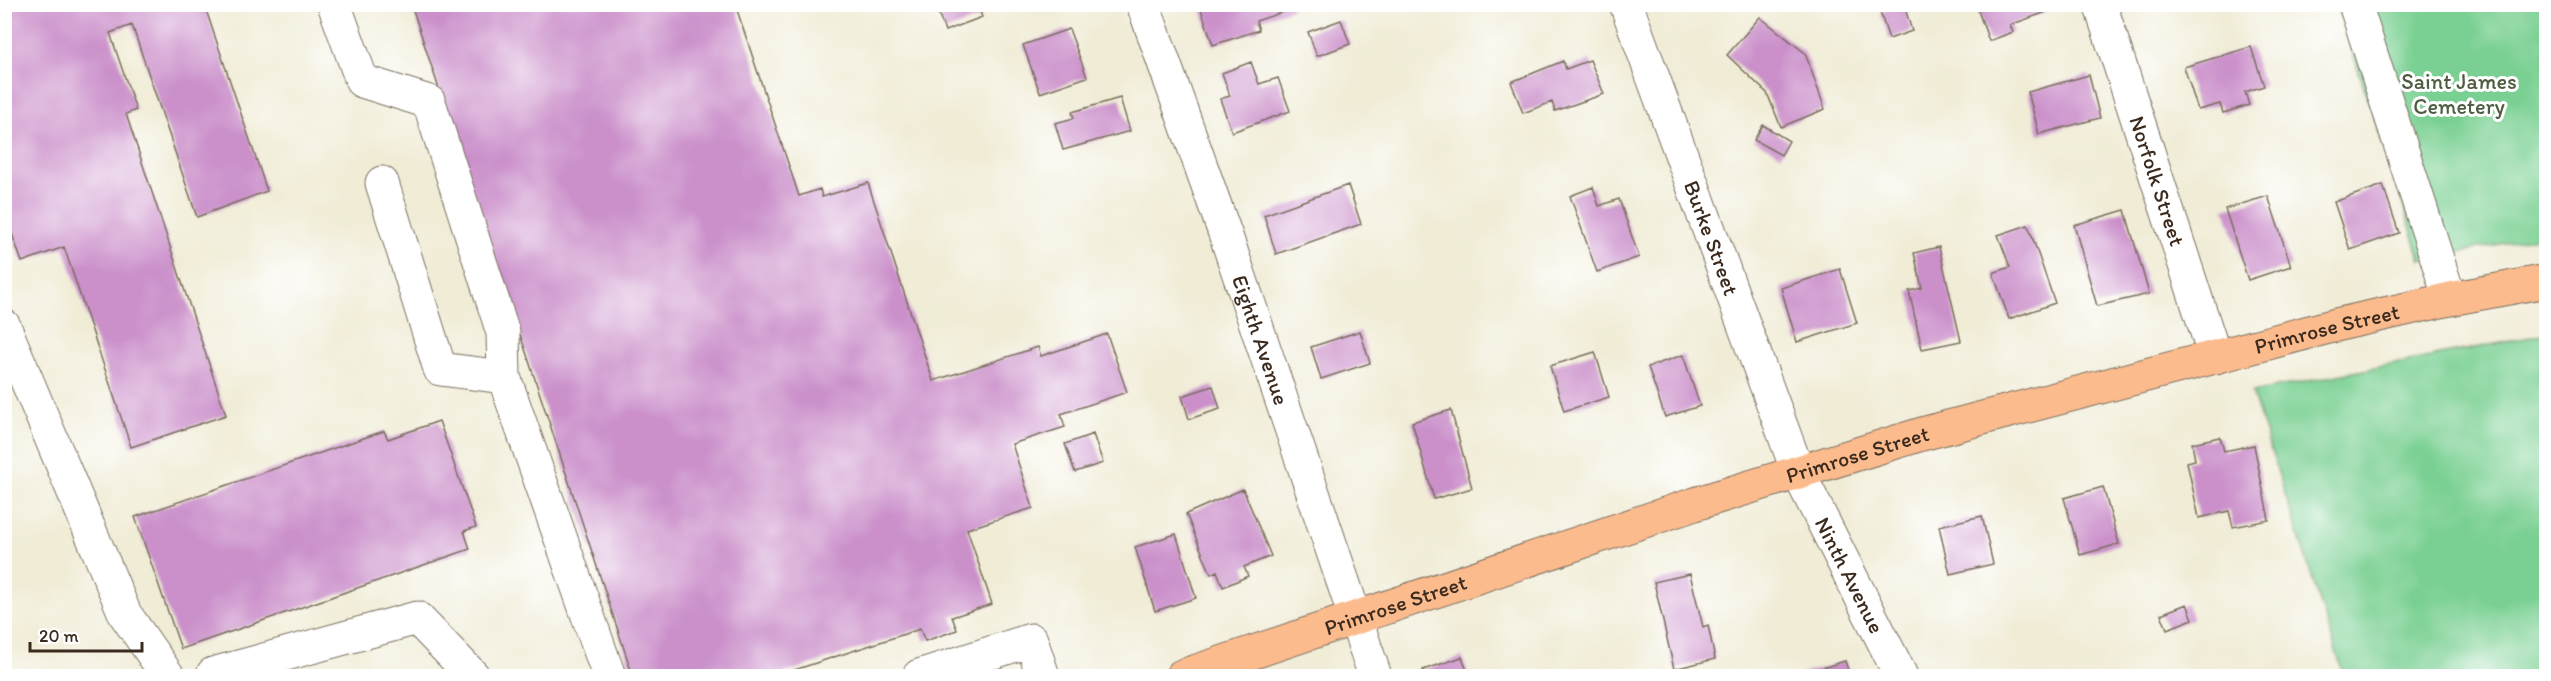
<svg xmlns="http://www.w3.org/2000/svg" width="2551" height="681" viewBox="0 0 2551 681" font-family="Itim,sans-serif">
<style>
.green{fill:#7ad093;stroke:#5a7d58;stroke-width:1.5}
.building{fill:#cb90ca}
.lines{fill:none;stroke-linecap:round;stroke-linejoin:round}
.minor-casing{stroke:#7a6e5e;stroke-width:35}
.major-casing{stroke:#7a6e5e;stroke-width:35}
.minor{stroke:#fff;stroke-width:33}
.major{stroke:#fbbb8d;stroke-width:33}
.labels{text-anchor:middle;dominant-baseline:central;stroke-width:6;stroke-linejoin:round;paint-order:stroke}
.park-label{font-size:22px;fill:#4e5c41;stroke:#fff}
.street-label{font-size:22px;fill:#3b2a1e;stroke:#fff}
</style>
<rect width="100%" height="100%" fill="#fff"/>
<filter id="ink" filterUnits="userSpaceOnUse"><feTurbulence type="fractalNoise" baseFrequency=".0167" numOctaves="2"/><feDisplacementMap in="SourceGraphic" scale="12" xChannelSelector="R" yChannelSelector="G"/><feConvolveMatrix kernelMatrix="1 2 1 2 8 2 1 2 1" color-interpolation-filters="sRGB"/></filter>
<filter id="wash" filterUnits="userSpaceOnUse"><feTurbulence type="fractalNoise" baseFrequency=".008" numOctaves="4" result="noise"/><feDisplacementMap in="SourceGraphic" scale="24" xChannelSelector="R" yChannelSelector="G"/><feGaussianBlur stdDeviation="1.35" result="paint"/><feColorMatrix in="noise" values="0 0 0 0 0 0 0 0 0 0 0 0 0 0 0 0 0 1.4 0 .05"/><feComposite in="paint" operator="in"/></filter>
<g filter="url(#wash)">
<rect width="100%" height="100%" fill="#f0ecd6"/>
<path class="green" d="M2337,5H2546V235L2421,260Z
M2546,334V676H2344L2252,392Z"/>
<g id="blocks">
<path class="building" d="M4,4H204L267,191L197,217L132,25L110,33L136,110L126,114L226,415L131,447L64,247L22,262L4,211Z
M411,4H735L799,196L820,189L822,197L868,183L933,381L1038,347L1041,356L1107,334L1127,392L1061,414L1065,427L1012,444L1033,508L967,529L992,604L952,617L957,630L925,641L920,629L776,676H633Z
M935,4H977L982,17L945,31Z
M1213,4H1290L1292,9L1256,21L1259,30L1213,45L1201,9Z
M1904,5L1912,31L1889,39L1880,12Z
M1976,5H2054L2055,9L2010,25L2013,32L1989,41Z
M1760,17L1805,53L1825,109L1781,127L1767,93L1727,55Z
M1341,20L1350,44L1317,56L1308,32Z
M1069,29L1087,77L1040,93L1023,45Z
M2251,47L2264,86L2245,92L2249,105L2223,113L2220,104L2198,110L2184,67Z
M1590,60L1604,94L1555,111L1552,102L1523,113L1511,82L1563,61L1566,69Z
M1251,62L1259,84L1278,78L1290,111L1232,132L1220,99L1230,96L1222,73Z
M2089,75L2100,118L2039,134L2028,92Z
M1120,98L1130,131L1063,150L1055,123L1074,118L1072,112Z
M1763,125L1789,141L1781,155L1754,140Z
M1348,185L1361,224L1276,254L1264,215Z
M2383,185L2399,233L2350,250L2334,202Z
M1593,187L1599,206L1619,199L1639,257L1597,272L1570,196Z
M2268,196L2291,266L2248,280L2225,209Z
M2125,210L2149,294L2097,306L2074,225Z
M2028,225L2055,303L2009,319L1993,273L2010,267L1998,235Z
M1939,247L1961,341L1922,349L1909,291L1922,288L1914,253Z
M1840,269L1857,323L1797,342L1781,288Z
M1360,331L1370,363L1321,379L1311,347Z
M1595,352L1609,397L1564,411L1550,366Z
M1683,355L1700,406L1665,417L1648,367Z
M1213,386L1220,409L1189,419L1182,396Z
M1451,410L1472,488L1434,499L1412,422Z
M439,421L476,527L464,531L470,549L181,649L135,517L384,431L388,439Z
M1093,434L1103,463L1075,472L1065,444Z
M2220,437L2224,451L2254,445L2269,520L2233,527L2229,511L2199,518L2187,462L2195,460L2192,443Z
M2103,487L2119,544L2080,555L2064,498Z
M1243,489L1271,556L1244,567L1248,576L1223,587L1217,571L1211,574L1186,514Z
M1982,516L1993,564L1950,574L1939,526Z
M1176,534L1196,598L1155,611L1135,547Z
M1690,574L1703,627L1708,625L1715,659L1674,669L1654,582Z
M2187,604L2193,619L2167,629L2161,614Z
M1462,657L1469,676H1425L1423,670Z
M1845,661L1850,676H1796Z"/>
</g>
</g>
<g filter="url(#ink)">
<use href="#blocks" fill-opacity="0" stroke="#7a6e5e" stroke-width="1.5"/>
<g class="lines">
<g class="minor-casing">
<g id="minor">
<path d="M334,4L362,81L429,102L503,333L504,377L609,676"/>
<path id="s1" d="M1143,4L1227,239L1375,676"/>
<path id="s2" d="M1626,4L1798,472L1901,676"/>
<path id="s3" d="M2100,4L2215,357"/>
<path d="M2355,4L2450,299"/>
<path d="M382,183L440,369L504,377"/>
<path d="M4,326L125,614L168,676"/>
<path d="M213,674L417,618L473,676"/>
<path d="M919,676L1031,640L1043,676"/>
</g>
</g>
<g class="major-casing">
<g id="major">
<path id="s4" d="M1182,676L1695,504L1922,434L2340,324L2450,299L2546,281"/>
</g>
</g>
<use href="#minor" class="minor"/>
<use href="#major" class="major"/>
</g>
</g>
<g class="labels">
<g class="park-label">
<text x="2459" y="81">Saint James<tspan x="2459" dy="25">Cemetery</tspan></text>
</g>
<g class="street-label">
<text stroke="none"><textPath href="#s3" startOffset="186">Norfolk Street</textPath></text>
<text stroke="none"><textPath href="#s2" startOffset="249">Burke Street</textPath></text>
<text stroke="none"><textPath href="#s4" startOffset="1197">Primrose Street</textPath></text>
<text stroke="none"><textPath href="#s1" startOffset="356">Eighth Avenue</textPath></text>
<text stroke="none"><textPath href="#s4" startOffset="711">Primrose Street</textPath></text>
<text stroke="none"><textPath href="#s2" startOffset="614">Ninth Avenue</textPath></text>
<text stroke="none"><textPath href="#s4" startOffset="225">Primrose Street</textPath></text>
</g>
</g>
<rect width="2551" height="681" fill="none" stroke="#fff" stroke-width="24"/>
<path d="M30 642v9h112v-9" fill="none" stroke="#3b2a1e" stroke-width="3"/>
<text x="39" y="642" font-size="18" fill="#3b2a1e" stroke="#ffffff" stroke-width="4.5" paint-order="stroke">20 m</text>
</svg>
